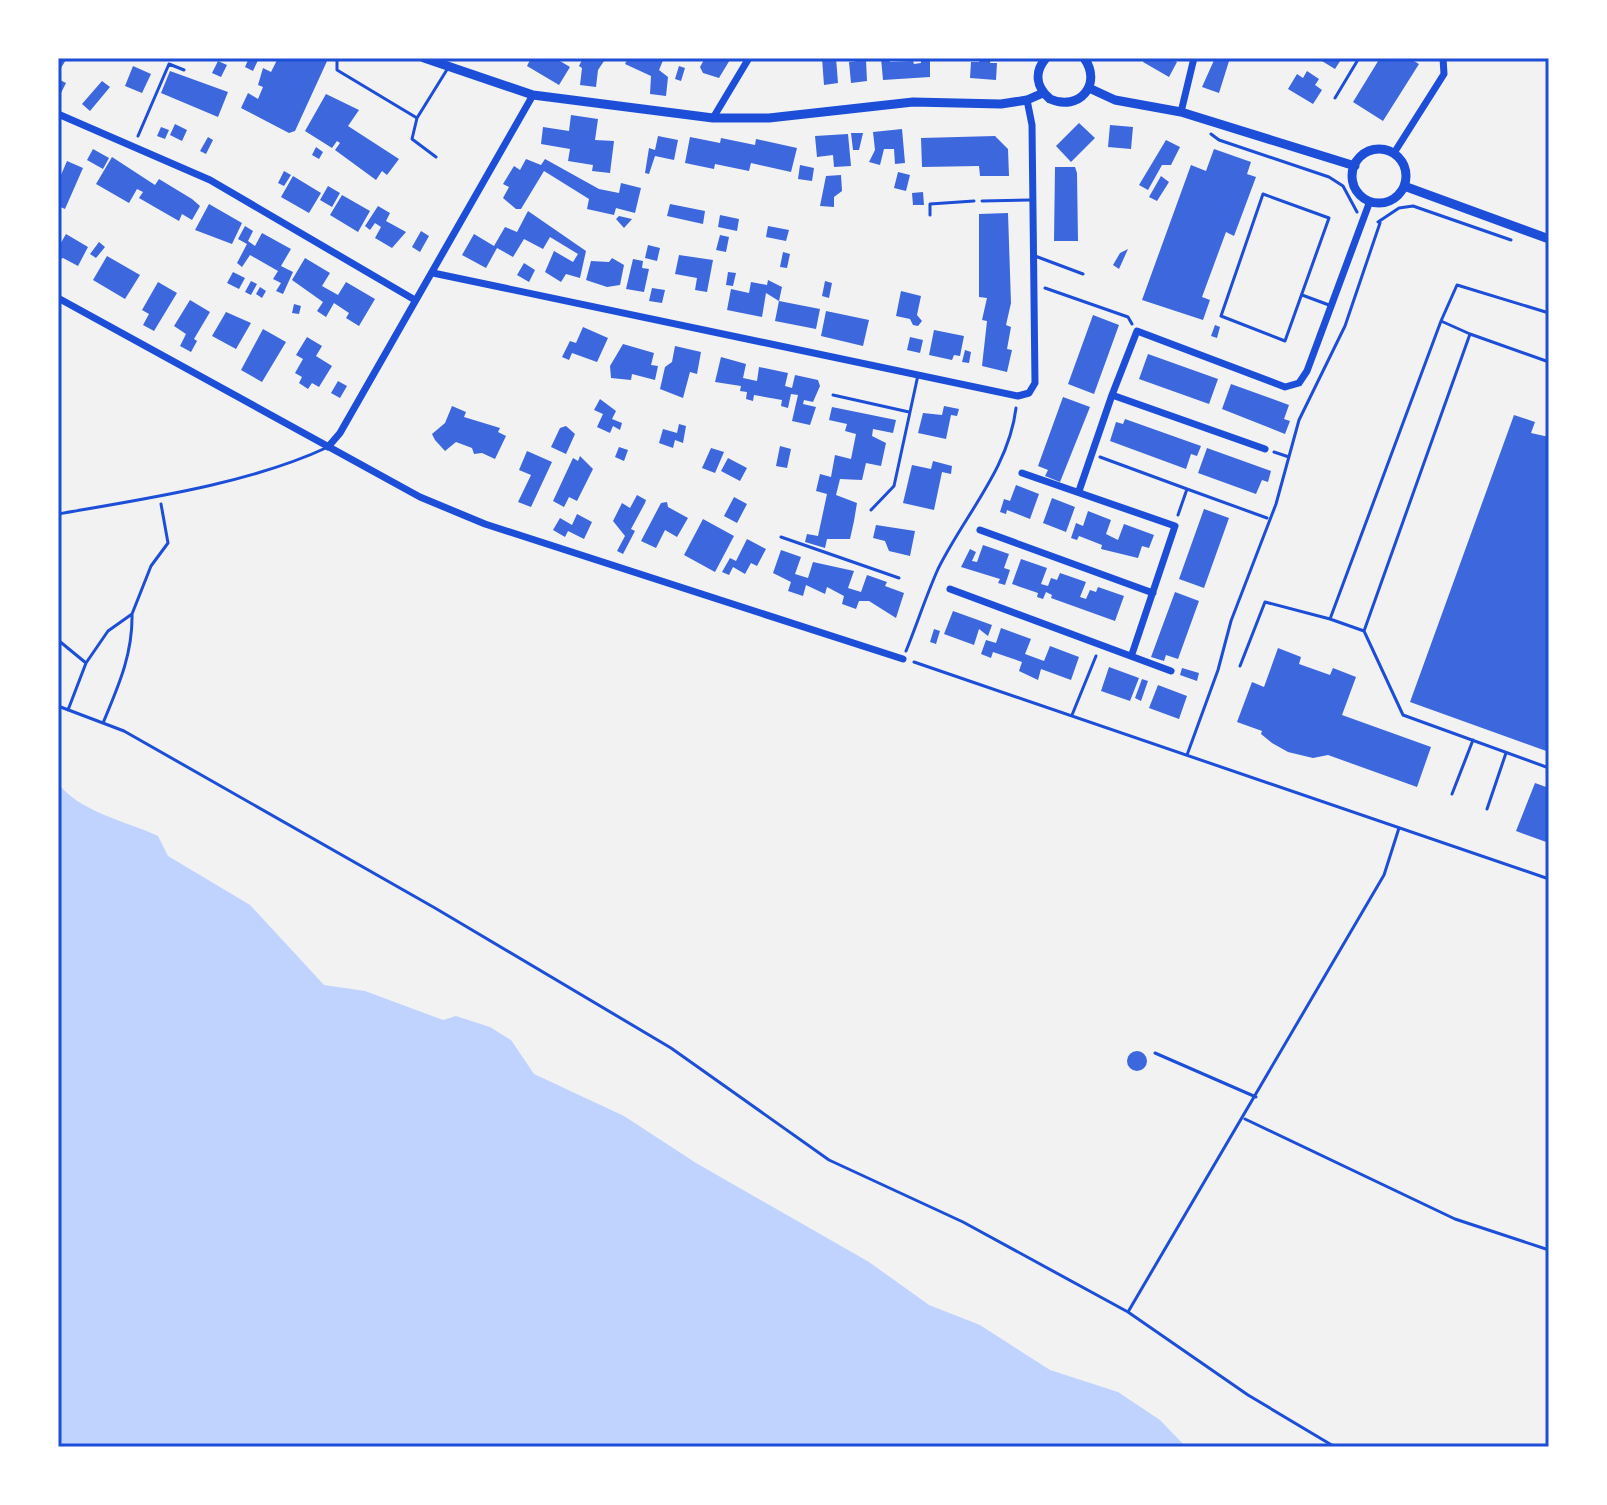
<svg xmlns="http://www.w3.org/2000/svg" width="1607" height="1505" viewBox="0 0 1607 1505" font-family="'Crimson Pro',serif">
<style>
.water{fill:#bfd3fe}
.building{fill:#3d67dc}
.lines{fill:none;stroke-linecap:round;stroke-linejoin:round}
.path{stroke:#1d4ed8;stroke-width:3}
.service{stroke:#1d4ed8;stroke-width:3}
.minor{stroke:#1d4ed8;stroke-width:7}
.tertiary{stroke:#1d4ed8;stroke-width:9}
.neatline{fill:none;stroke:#1d4ed8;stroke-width:3}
</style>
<rect width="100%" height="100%" fill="#f2f2f2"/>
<path class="water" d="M58,783C79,812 126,821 158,836L168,856L250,905L324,985L365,991L443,1020L456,1016L490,1027L511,1040L534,1074L624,1116L696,1163L869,1262L929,1305L980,1325L1050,1370L1118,1392L1160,1420L1186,1447H58Z"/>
<path class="building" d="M58,58H67L58,73Z
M249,58H259L253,71L245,67Z
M278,58L328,59L295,131L289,133L241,108L248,93L258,99L263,87L258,85L263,68L271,72Z
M531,58H555L570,67L559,85L527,66Z
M583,58H606L598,70L596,87L580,85L582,68L579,66Z
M628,58H664L659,70L668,77L666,96L650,94L651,76L625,64Z
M705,58H731L719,78L703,73L700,67Z
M822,58H836L838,83L824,85Z
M881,58H889L890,62L913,61L914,64L921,63V58H930V77L883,80Z
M980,58H991L990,63H997L996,80L970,78L971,62H979Z
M1145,58H1169L1177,62L1169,77L1143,62Z
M1215,58H1230L1219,93L1202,87Z
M1317,58H1342L1335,69Z
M1380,58H1409L1419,64L1383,121L1353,102Z
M866,60L867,81L851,83L849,62Z
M218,61L227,65L221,77L212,73Z
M133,66L151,74L142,93L125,86Z
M679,66L685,68L681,81L675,79Z
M170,71L228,92L218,117L161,93Z
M1307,71L1319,79L1315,85L1322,90L1313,104L1288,89L1297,74L1303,78Z
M58,79L66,83L58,99Z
M102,81L110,87L90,111L82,104Z
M326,94L359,110L348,126L399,159L387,175L382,171L376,180L335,150L340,143L337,141L332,148L305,131Z
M571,115L598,119L595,140L614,141L610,173L592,171L593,165L568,161L570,149L541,144L543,127L569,131Z
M1079,123L1095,138L1071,162L1056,146Z
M175,124L187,130L182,141L170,135Z
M1110,125L1133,127L1131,149L1108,147Z
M161,127L169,130L165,139L157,136Z
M902,129L905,163L895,164L894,149H884L880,165L869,162L875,150L873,132Z
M851,133H863L859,150H853Z
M848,134L851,166L834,167L833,155L817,157L815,136Z
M658,136L678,140L674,160L655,156L649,174L645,173L649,148L655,150Z
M995,136L1008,149L1009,176H980L979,166L922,167L921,138Z
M208,137L213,140L206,154L200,151Z
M690,137L720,143L721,138L755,145L756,139L797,148L791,172L751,163L749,171L715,164L714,169L685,163Z
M1166,140L1180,147L1171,165H1162L1148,190L1139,185Z
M316,147L323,152L319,159L312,155Z
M93,149L109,158L103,169L87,160Z
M1214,149L1251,162L1247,174L1256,177L1234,236L1226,232L1202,297L1210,300L1203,320L1142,300L1191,165L1206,171Z
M112,157L155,185L159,179L192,199L200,206L192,220L182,214L179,221L165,213L139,198L143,192L137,189L129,203L96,184Z
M526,159L541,165L545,159L599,189L619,193L621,183L641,188L635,213L616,208L614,215L587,209L589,199L544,171L521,209H516L503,198L509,187L503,184L514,166L520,170Z
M67,161L83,168L65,209L58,206V174L61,175Z
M800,165L814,168L812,181L798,179Z
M1055,167H1075L1077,173L1078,241H1054Z
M284,171L291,175L284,186L278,183Z
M898,172L910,175L906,191L894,188Z
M841,175L842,191L834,197V207L820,206L826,176Z
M293,176L321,193L309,213L281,197Z
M1161,176L1169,182L1157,201L1149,197Z
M328,186L340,193L332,207L320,200Z
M923,192L924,205H913L912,193Z
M342,195L370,211L358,232L330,215Z
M209,204L242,223L232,244L195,230Z
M670,204L705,211L703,224L667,216Z
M378,206L390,213L386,221L406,232L392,248L375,238L381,227L375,223L370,230L365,226Z
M528,211L586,251L580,278L566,274L561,282L545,272L554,251L573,262L578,254L550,237L543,249L524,239L513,257L497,248L486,268L462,255L474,234L494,246L505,227L517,232Z
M1008,213L1011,303L1006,325L1011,327L1007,349L1012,350L1007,372L982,366L987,321L982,320L987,298L979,297V214Z
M720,215L739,219L737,231L718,227Z
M619,216L632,219L624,228L616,219Z
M245,226L253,231L248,241L255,246L262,233L291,249L281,266L293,272L283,294L276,291L281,283L273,279L278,271L250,255L242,267L237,263L247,244L238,239Z
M768,226L789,230L786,241L766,237Z
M421,231L429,236L420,252L412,247Z
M66,234L88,247L78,266L63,258L58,260V248Z
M720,235L729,237L726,252L716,250Z
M99,242L105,247L96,258L90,254Z
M648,245L660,248L657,261L645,258Z
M1128,249L1119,269L1113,265L1120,253Z
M783,252L790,254L787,268L780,267Z
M679,255L713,260L707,292L695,290L697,278L675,274Z
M107,256L140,275L125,299L93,280Z
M305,258L330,273L322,286L338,295L346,282L375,299L359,326L346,318L349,313L334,303L326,317L317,311L323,302L292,280Z
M612,258L624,265L620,285L607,287L586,280L591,261L609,262Z
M633,259L643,261L642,268L649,269L644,292L626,289Z
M524,263L535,270L529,282L517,275Z
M233,272L245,278L239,289L227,283Z
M728,272L736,273L733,286L726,285Z
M768,280L782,287L779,301L766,293L762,317L727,310L731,289L749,293L751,282L767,285Z
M251,281L257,284L251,295L245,292Z
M825,281L832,283L829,298L822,296Z
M158,282L177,293L154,331L143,325L149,314L142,310Z
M260,287L266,291L262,298L256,294Z
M652,288L665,290L662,303L649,301Z
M901,291L921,296L917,315L922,321L918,326L913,325L910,319L896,316Z
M190,300L210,312L194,339L197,341L191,352L180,346L186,334L174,326Z
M779,301L820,309L816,329L775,321Z
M294,304L301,306L299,314L292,313Z
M826,311L869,320L863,346L821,336Z
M226,312L251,323L236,349L212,336Z
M1093,315L1119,325L1094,394L1068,384Z
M1215,325L1220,327L1217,338L1211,336Z
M583,327L608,338L597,362L572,353L569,360L562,357L570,341L576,343Z
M263,329L286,342L262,382L241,370Z
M934,330L964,336L960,356L954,355L952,360L929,355Z
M307,337L322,346L316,356L332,366L319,387L312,383L308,389L299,383L302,377L295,373L303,359L296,355Z
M910,337L923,340L920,353L907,350Z
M623,344L654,353L651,365L658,366L655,380L632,374L631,380L611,378L610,366Z
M675,346L701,352L697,374L690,372L683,398L660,389L665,367L672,362Z
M965,350L971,352L969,363L962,362Z
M1148,354L1218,379L1209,404L1139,379Z
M721,357L746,364L743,378L757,381L759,367L788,373L785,386L792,388L795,375L818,380L820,386L813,402L804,400L803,404L816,407L810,425L792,421L798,395L791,394L788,408L781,406L782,400L754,395L753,401L746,399L747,392L740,391L741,386L715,382Z
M338,381L347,386L340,398L331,393Z
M1231,384L1289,405L1284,419L1290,421L1285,434L1222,409Z
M1063,397L1090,407L1060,482L1045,476L1048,470L1038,466Z
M600,399L616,411L612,419L622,423L620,430L613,426L610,433L597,427L603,414L594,410Z
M452,406L466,412L464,417L500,428L498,432L506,436L495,459L482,453L474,454L472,448L456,442L445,451L435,440L432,434L445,423Z
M944,406L959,409L957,416L951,415L946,439L918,433L923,413L942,415Z
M832,407L896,420L893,433L873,429L872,436L886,443L881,466L866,463L862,480L840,479L836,495L857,503L854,521L850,539H827L825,548L805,542L807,534L818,536L827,494L816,491L820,474L831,477L835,455L851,459L856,434L845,431L847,424L829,420Z
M1514,415L1535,422L1531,433L1549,437V752L1410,702Z
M1125,419L1201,446L1197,456L1191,454L1186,469L1110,441L1116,422L1123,424Z
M679,424L686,426L683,443L675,440L673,448L659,443L663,429L677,433Z
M566,426L575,434L566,454L551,447L560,428Z
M780,446L791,449L787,468L776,466Z
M619,447L628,450L624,461L615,457Z
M711,448L724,452L715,473L702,468Z
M1207,448L1271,471L1268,482L1262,480L1256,494L1198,473Z
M527,451L552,462L531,507L518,502L531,475L519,470Z
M580,456L593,469L577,501L569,497L564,507L553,501L573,458L578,461Z
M728,458L747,468L740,481L721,471Z
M933,461L952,466L951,474L942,472L934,510L903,503L912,465L931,469Z
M1016,485L1039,494L1030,519L1007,510L1006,514L1000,512L1004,499L1010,501Z
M637,495L646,500L645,503L631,529L635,531L623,554L617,551L625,536L613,521L622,503L630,508Z
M734,497L747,504L737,523L724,516Z
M1052,498L1075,507L1066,532L1043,523Z
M667,502L668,507L688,518L677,537L665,530L656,548L641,541L661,503Z
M1204,509L1229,518L1204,588L1179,579Z
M1088,511L1111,520L1106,534L1118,540L1124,524L1154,535L1149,548L1142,546L1138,558L1101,549L1102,545L1079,536L1077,540L1071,538L1076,523L1083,526Z
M577,514L592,522L584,539L568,531L565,537L553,530L560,518L572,525Z
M703,519L734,536L715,572L684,555Z
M876,525L915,531L910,556L889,551L885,541L873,538Z
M747,539L766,549L757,566L751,563L745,574L733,567L729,575L722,572L730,558L736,561Z
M983,545L1009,554L1004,568L1010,570L1005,585L998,583L1000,579L961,567L970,549L976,552L972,561L977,562Z
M781,550L801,557L795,574L808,578L813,562L854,571L848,588L861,592L867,575L887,582L885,586L904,593L896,618L869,601H859L856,609L842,604L844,596L827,587L825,594L806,585L803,596L788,591L791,582L773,573Z
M1021,559L1047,568L1041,584L1048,586L1051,578L1057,580L1060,573L1086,582L1080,597L1086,599L1090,590L1096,592L1098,587L1124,596L1115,621L1051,598L1052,595L1046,592L1043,599L1037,597L1038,593L1012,584Z
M1175,592L1199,601L1178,659L1166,655L1164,661L1151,657Z
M953,611L992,625L988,636L979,629L974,645L944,634Z
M1001,628L1031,639L1025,654L1044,661L1050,646L1079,657L1071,680L1041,669L1038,680L1019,671L1022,662L993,652L991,658L981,654L986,640L996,643Z
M934,629L940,631L936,644L930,642Z
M1278,648L1301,657L1299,664L1330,675L1333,668L1356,677L1342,715L1431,747L1417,787L1328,755L1313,758L1288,752L1272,743L1261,734L1262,731L1237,722L1252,682L1264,687Z
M1109,667L1139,678L1130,701L1101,691Z
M1182,668L1199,673L1197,681L1180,675Z
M1142,679L1148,681L1141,701L1135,698Z
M1158,685L1187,696L1179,719L1149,708Z
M1535,783L1549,788V843L1516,831Z
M1127 1061a10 10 0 1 1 20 0a10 10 0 1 1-20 0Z"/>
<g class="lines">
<path class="path" d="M1211,134L1219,140L1329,177L1343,186L1357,212
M138,136L169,64L184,70
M930,215V204L974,201
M1378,222L1399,208L1413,206L1511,240
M1045,288L1128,317L1132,324
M1274,452L1289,457
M1100,457L1187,489
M1178,515L1187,489L1267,518
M781,537L899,578
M58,640L86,663L68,710
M906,651C917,624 926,596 938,569C964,516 1009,468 1016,408
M914,662L1549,879
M86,663L108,631L132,614L151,566L168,543L161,504
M58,706L124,731L435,908L671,1048L829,1160L963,1222L1128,1312L1248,1395L1335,1447
M1072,715L1096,656
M103,723C118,687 133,654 132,614
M1187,755L1218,670L1231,621L1276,504L1299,420L1345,326L1380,223
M1155,1053L1256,1097
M1245,1119L1455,1219L1549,1250
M1128,1312L1384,875L1399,828"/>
<path class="service" d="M337,58V70L417,118L448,68
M1335,98L1359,58
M417,118L412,139L436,157
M1263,194L1329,218L1285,341L1221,316Z
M982,201L1030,200
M1035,256L1083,274
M1302,295L1329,305
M1549,313L1457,285L1441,321L1470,334L1364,631L1403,715L1549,768
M1470,334L1549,362
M833,395L909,412
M871,510L894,486L918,375
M58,514C144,499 249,484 328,447
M1364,631L1330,619L1441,321
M1240,666L1265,602L1330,619
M1452,794L1473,740
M1487,809L1506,753"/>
<path class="minor" d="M1181,112L1194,58
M58,114L210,180L415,300
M713,118L749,58
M1394,153L1444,74L1443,58
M433,273L1018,396L1029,393L1035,383L1032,125L1027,100
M58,298L420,497L485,524L903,659
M328,447L340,433L533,95
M1265,449L1112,395L1137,331L1285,387L1299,383L1307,371L1370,201
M1022,473L1175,526L1132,654
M1079,491L1112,395
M980,530L1153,593
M950,589L1171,671"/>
<path class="tertiary" d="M424,58L533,95L713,118H769L913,102L1001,104L1027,100L1043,93
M1046,58C1034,72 1036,87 1050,99C1079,112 1103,84 1084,58
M1089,88L1115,100L1181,112L1355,166
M1352 176a27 27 0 1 1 54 0a27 27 0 1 1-54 0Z
M1404,186L1549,239"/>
</g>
<rect width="1607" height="1505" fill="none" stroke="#ffffff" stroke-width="120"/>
<rect x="60" y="60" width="1487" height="1385" class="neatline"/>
</svg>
